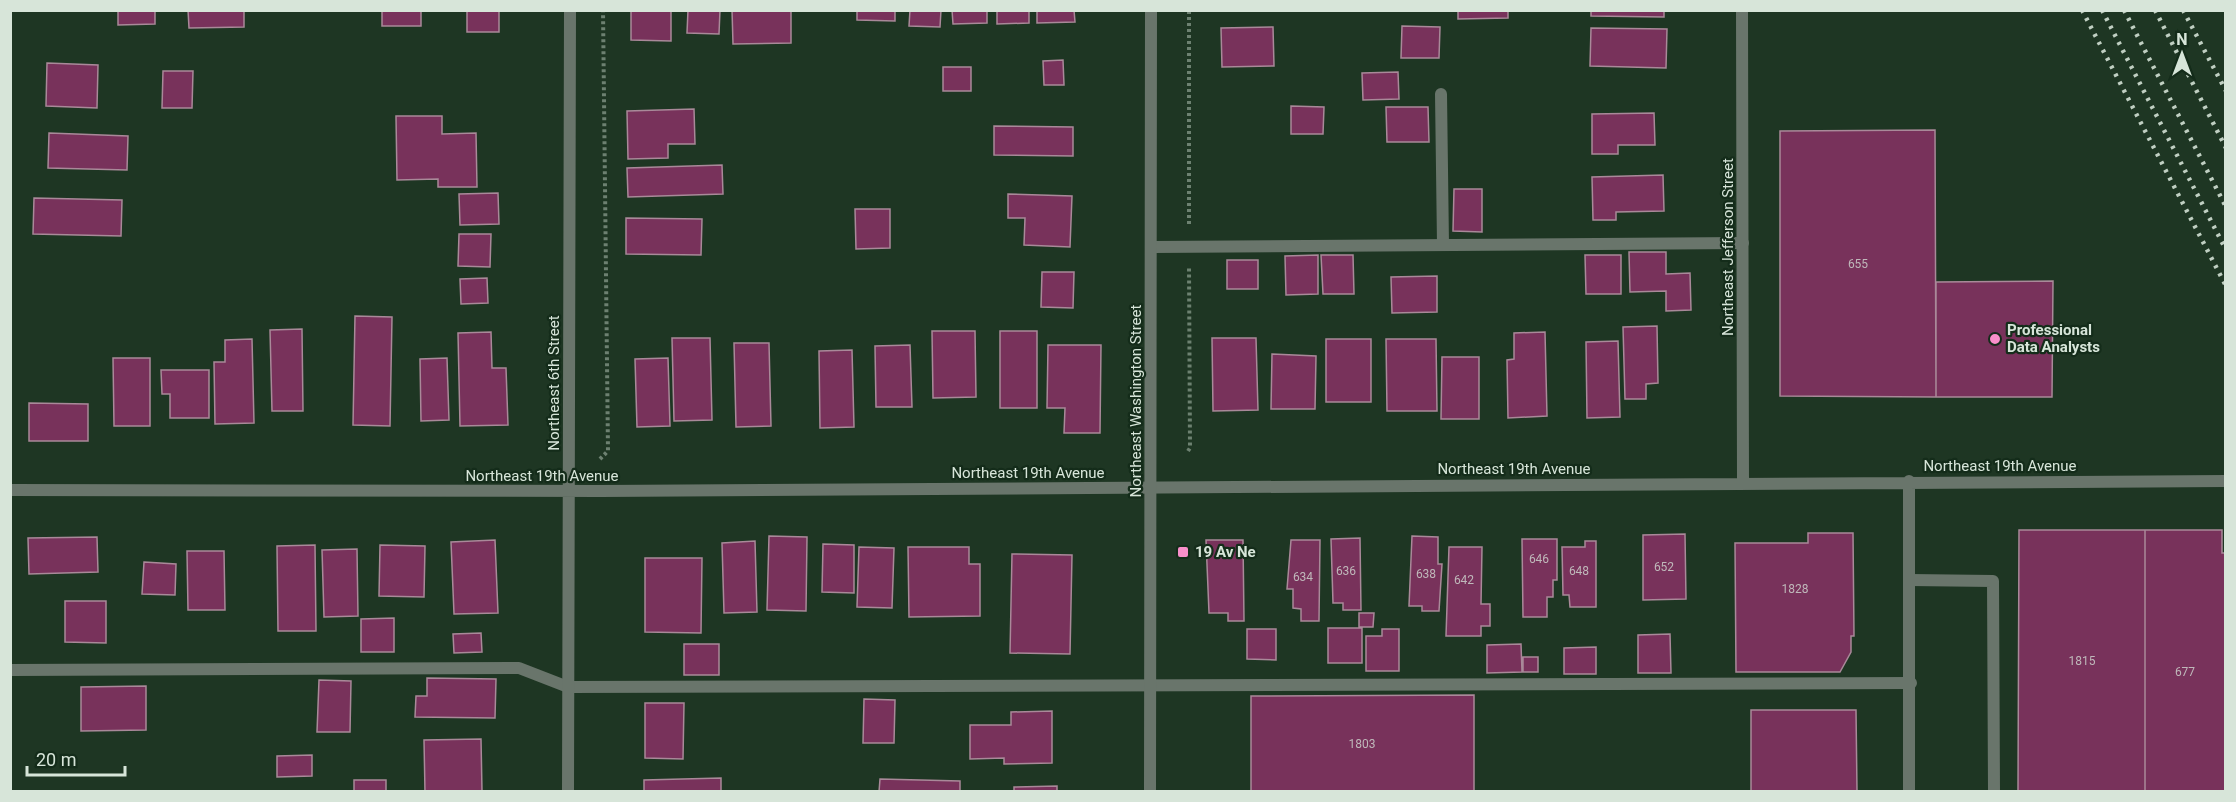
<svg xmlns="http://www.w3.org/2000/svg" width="2236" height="802" viewBox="0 0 2236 802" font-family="Roboto,sans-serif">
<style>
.building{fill:#78325b;stroke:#a98999;stroke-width:1.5}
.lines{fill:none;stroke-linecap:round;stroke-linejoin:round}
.path{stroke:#6d8171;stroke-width:4;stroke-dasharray:3 3;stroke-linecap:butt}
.service{stroke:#69756b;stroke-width:12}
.minor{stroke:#69756b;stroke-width:12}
.tertiary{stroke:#69756b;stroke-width:12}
.rail{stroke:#c0cfc2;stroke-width:4.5;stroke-dasharray:3 6;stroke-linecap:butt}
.poi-dot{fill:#f98fca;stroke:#142c1a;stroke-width:2}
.labels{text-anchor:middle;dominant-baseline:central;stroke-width:4.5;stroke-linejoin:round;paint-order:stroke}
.number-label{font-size:12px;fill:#bfb8ba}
.street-label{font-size:15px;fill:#d7e5d9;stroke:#142c1a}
.poi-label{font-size:15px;font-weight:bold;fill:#d7e5d9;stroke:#142c1a;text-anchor:start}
</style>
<rect width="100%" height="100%" fill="#1e3623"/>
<path class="building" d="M118,10H155V24L118,25Z
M188,10H244V27L189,28Z
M382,10H421V26H382Z
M467,10H504L499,11V32H467Z
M631,10H671V41L631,40Z
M688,10H720L719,34L687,33Z
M732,10H791V43L733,44Z
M857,10H895V21L857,20Z
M910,10H941L940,27L909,26Z
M952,10H987V23L953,24Z
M997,10H1029V23L997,24Z
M1037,10H1074L1075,22L1037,23Z
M1458,10H1508V18L1458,19Z
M1591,10H1664V17L1591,16Z
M1402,26L1440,27L1439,58H1401Z
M1273,27L1274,66L1222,67L1221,28Z
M1591,28L1667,29L1666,68L1590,66Z
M1063,60L1064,85H1044L1043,61Z
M47,63L98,65L97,108L46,106Z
M943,67H971V91H943Z
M163,71H193L192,108H162Z
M1398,72L1399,99L1363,100L1362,73Z
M1291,106L1324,107L1323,134H1291Z
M1386,107H1428L1429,142H1387Z
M694,109L695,144H668V158L628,159L627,111Z
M1654,113L1655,145H1618V154H1592V114Z
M396,116H442V134L476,133L477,187H438V179L397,180Z
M994,126L1073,127V156L994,155Z
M1935,130L1936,397L1780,396V131Z
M49,133L128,136L127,170L48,168Z
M722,165L723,194L628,197L627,168Z
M1663,175L1664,211L1616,212V220H1593L1592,177Z
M1454,189H1482V232L1453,231Z
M498,193L499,224L460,225L459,194Z
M1008,194L1072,196L1070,247L1024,245L1025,218H1008Z
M34,198L122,200L121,236L33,234Z
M855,209H890V248L856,249Z
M626,218L702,219L701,255L626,254Z
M459,234H491L490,267L458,266Z
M1629,252H1666V274L1690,273L1691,310L1666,311V291L1630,292Z
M1318,255V294L1286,295L1285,256Z
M1321,255H1353L1354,294H1323Z
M1585,255H1621V294H1586Z
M1227,260H1258V289H1227Z
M1042,272H1074L1073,308L1041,307Z
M1437,276V312L1392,313L1391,277Z
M487,278L488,303L461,304L460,279Z
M2053,281L2052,397H1936V282Z
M355,316L392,317L390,426L353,425Z
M1657,326L1658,383L1646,384V399H1625L1623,327Z
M302,329L303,411H272L270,330Z
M932,331H975L976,397L933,398Z
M1000,331H1037V408H1000Z
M491,332L492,368H506L508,425L460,426L458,333Z
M1545,332L1547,416L1508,418L1507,360L1514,359V333Z
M672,338H710L712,420L674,421Z
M1212,338H1256L1258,410L1213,411Z
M252,339L254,423L215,424L214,362H225V340Z
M1326,339H1371V402H1326Z
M1386,339H1436L1437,411H1387Z
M1618,341L1620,417L1587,418L1586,342Z
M734,343H769L771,426L736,427Z
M910,345L912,407H876L875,346Z
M1048,345H1101L1100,433H1064L1065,408H1047Z
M852,350L854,427L820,428L819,351Z
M1272,354L1316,356L1315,409H1271Z
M1442,357H1479V419H1441Z
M113,358H150V426H114Z
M447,358L449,420L421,421L420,359Z
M668,358L670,426L637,427L635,359Z
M161,370H209V418H170V394H162Z
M29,403L88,404V441H29Z
M2019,530H2145V792H2018Z
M2145,530H2222V553H2226V792H2145Z
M1808,533H1853L1854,636H1851V652L1840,672H1736L1735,543H1808Z
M1685,534L1686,599L1643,600V535Z
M769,536L807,537L806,611L767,610Z
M1412,536L1438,537V564H1442L1439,611H1422V606H1409Z
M97,537L98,572L29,574L28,538Z
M1360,538L1361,610H1343V603H1333L1331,539Z
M1522,539H1557V580H1553V597H1547V617H1523Z
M495,540L498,613L454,614L451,542Z
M1206,540H1243L1244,621H1228V613H1209Z
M1291,540H1320L1319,621H1301V609L1293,608V589H1287Z
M755,541L757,612L724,613L722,543Z
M1585,541H1596V607H1570L1569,595H1563L1562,547H1585Z
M823,544L854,545V593L822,592Z
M315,545L316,631H278L277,546Z
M380,545L425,546L424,597L379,596Z
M859,547L894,548L892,608L857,607Z
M908,547H969V564H980V616L909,617Z
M1449,547H1482L1481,604H1490V626H1481V636H1446Z
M357,549L358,616L324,617L322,550Z
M187,551H224L225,610H188Z
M1012,554L1072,555L1070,654L1010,653Z
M645,558H702L701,633L645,632Z
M144,562L176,564L175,595L142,594Z
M65,601H106V643L65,642Z
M1359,613H1374L1373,627H1359Z
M394,618V652H361V619Z
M1328,628H1362V663H1328Z
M1247,629H1276V660L1247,659Z
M1382,629H1399V671H1366V636H1382Z
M481,633L482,652L454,653L453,634Z
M1670,634L1671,673H1638V635Z
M684,644H719V675H684Z
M1521,644L1522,672L1487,673V645Z
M1596,647V674H1564V648Z
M1523,657H1538V672H1523Z
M427,678L496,679L495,718L415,717L416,696H427Z
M319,680L351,681L350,732H317Z
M146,686V730L81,731V687Z
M1474,695V792H1251V696Z
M864,699L895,700L894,743H863Z
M645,703H684L683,759L645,758Z
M1751,710H1856L1857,791L1751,792Z
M1052,711V763L1004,764V758L970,759V725H1011V712Z
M481,739L482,791L425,792L424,740Z
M312,755V776L277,777V756Z
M721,778V792H644V780Z
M880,779L960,781V792H879Z
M354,780H386V792H354Z
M1057,786V792H1014V787Z"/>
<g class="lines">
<path class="path" d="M1189,224V10
M1188,451L1190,448L1189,267
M600,459L608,451L603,10"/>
<path class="service" d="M1441,94L1443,245
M1152,247L1743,243
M1910,580L1993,581L1994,792
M10,670L519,668L568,687L1911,683"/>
<path class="minor" d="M1742,10L1743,483
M1909,481V792
M10,490L600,491L2226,481
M568,792L570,10"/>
<path class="tertiary" d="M1150,792L1151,10"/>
<path class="rail" d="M2082,10L2226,286
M2102,10L2226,250
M2124,10L2226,207
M2155,10L2226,148
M2183,10L2226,91"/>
</g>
<g class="poi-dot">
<circle cx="1995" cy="339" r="6"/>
<rect x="1177" y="546" width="12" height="12" rx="3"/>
</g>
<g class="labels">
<g class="number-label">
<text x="1858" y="264">655</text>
<text x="1539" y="559">646</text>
<text x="1664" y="567">652</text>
<text x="1346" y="571">636</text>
<text x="1579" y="571">648</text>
<text x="1426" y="574">638</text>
<text x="1303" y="577">634</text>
<text x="1464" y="580">642</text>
<text x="1795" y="589">1828</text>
<text x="2082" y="661">1815</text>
<text x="2185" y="672">677</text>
<text x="1362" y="744">1803</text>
</g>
<g class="street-label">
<text transform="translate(1728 247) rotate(-90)">Northeast Jefferson Street</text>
<text transform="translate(554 383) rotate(-90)">Northeast 6th Street</text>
<text transform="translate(1136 401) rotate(-90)">Northeast Washington Street</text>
<text x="2000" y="466">Northeast 19th Avenue</text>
<text x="1514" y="469">Northeast 19th Avenue</text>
<text x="1028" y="473">Northeast 19th Avenue</text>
<text x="542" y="476">Northeast 19th Avenue</text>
</g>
<g class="poi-label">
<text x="2007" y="330">Professional<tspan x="2007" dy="17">Data Analysts</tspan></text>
<text x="1195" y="552">19 Av Ne</text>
</g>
</g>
<rect width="2236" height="802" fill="none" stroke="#d7e5d9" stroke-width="24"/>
<g transform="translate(2182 54)" stroke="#142c1a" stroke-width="4.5" paint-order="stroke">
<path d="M0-4.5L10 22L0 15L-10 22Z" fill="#d7e5d9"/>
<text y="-9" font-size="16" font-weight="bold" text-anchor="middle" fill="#d7e5d9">N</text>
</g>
<path d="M27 766v9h98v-9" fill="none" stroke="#d7e5d9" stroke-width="3"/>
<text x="36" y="766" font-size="18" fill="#d7e5d9" stroke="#142c1a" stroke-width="4.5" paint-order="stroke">20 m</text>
</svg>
